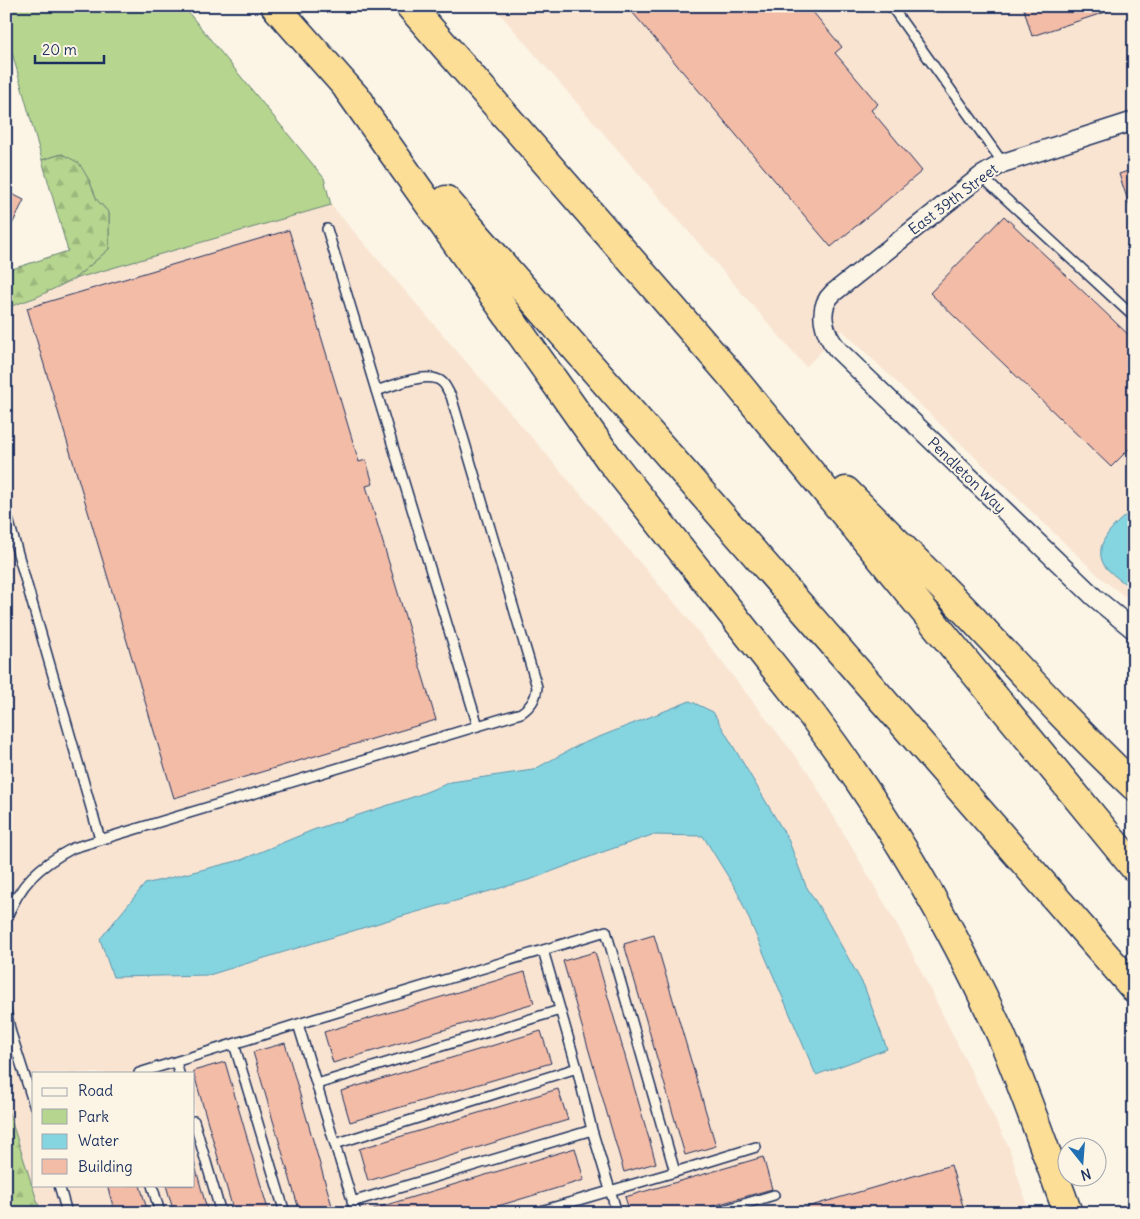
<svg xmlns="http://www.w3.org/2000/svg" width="1140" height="1219" viewBox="0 0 1140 1219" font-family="Delius,sans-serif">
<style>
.built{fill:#f9e4d2;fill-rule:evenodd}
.green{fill:#b6d58e;stroke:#688276}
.forest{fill:url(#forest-firs);stroke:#688276}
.water{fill:#85d5e0;stroke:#5b93ac}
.building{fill:#f3bca7;stroke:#1b2f5e}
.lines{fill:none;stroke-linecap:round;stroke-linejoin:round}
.service-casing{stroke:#1b2f5e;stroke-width:12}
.minor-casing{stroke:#1b2f5e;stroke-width:21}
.motorway-casing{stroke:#1b2f5e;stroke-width:31}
.service{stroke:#fcf5e5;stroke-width:9}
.minor{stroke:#fcf5e5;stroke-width:18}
.motorway{stroke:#fdde96;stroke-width:28}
.labels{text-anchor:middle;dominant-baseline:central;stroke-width:4;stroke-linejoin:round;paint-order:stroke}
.street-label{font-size:15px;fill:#1b2f5e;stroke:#fcf5e5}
</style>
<defs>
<pattern id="forest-firs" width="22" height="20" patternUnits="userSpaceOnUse" patternTransform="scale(1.25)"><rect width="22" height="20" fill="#b6d58e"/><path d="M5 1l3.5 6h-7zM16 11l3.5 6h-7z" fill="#9cb77d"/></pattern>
</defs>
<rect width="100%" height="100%" fill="#fcf5e5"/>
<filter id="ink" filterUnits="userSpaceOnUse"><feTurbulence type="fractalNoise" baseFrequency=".02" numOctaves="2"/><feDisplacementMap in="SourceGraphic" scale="10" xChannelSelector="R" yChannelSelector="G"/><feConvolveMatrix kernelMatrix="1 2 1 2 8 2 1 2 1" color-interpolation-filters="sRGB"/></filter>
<g filter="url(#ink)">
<path class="built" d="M493,6H1134V604L1100,577L842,330L806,367Z
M331,205L686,616L808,772L903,935L1009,1147L1029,1213H41L6,1104V308L37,297L74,279ZM34,1073H194V1185H34Z"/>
<path class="green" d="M6,6H183L324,178L331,205L74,279L109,249V213L97,200L89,180L62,154L42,160L6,31Z"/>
<path class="forest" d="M62,154L79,163L89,180L97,200L109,213V249L74,279L37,297L6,308V271L68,251L42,160Z
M6,1104L41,1213H11L6,1198Z"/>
<path class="water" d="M1134,508V590C1126,584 1109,573 1104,565C1091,542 1119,521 1134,508Z
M690,701L713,712L788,839L806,886L824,915L864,986L887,1049L816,1075L737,891L703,836L652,835L600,853L532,879L382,922L209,975L113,977L100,939L145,884L241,860L313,830L416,796L451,782L533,770L579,745Z"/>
<path class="building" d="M627,6H808L842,47L835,53L878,104L871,110L922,171L831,247Z
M1023,6H1124L1032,36Z
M1134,169V219L1119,174Z
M6,191L24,200L6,237Z
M1004,216L1134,340V444L1111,467L930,293Z
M289,230L359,462L366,460L373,484L366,486L436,720L174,798L27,308Z
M654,935L716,1146L685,1155L624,944Z
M595,952L656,1163L624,1172L563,961Z
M525,972L534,1003L333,1063L324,1032Z
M541,1031L551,1063L350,1122L341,1091Z
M285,1043L334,1213H300L253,1052Z
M225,1062L269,1213H234L193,1071Z
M558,1089L568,1120L368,1181L359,1149Z
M575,1148L584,1180L475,1213H374L373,1209Z
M763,1157L772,1189L688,1213H630L625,1197Z
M194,1162L208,1213H174L166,1185H194Z
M951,1165L965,1213H787Z
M107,1185H140L148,1213H115Z
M592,1208L594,1213H575Z"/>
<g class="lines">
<g class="service-casing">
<path id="service" d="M891,6L1003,163
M981,176L1134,317
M327,229L478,726
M6,512L100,839
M6,920C20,883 39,866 73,848L521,713C531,706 536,699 537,687L451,396C448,392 446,385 442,382C429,370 392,386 376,391
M543,950L577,1068L592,1130L617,1213
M6,1011L11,1033L34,1105
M298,1024L606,931L675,1172L756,1147
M234,1044L285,1213
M176,1062L179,1073
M139,1073L298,1024L356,1213
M317,1084L560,1010
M194,1121L221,1213
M335,1144L577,1068
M59,1185L67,1213
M152,1185L160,1213
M352,1202L592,1130
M534,1213L675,1172
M714,1213L774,1195"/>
</g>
<g class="minor-casing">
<path id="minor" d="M1134,121L1003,163L981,176L833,293C816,309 824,334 838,350L1094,597L1134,630"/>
</g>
<g class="motorway-casing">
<path id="motorway" d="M275,6L360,102
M410,6L729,373L1134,867
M347,88L610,460L812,715C887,815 950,921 1001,1035C1026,1093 1046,1153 1068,1213
M446,200L1134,988
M846,491C888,534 931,575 972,618C1025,675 1077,732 1134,786"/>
</g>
<use href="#service" class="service"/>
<use href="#minor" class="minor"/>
<use href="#motorway" class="motorway"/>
</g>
</g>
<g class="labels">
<g class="street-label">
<text transform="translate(953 199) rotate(-37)">East 39th Street</text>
<text transform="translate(967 475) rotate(44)">Pendleton Way</text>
</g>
</g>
<rect width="1140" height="1219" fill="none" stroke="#fcf5e5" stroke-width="25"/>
<rect x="12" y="12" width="1115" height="1194" fill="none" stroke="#1b2f5e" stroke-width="2" filter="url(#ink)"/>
<rect x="32" y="1072" width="162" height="115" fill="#fcf5e5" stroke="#a2a6af"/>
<rect x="42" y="1088" width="25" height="8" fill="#fcf5e5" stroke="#a2a6af"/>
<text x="78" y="1096" font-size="15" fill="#1b2f5e">Road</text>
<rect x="42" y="1109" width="25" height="15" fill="#b6d58e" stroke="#a2a6af"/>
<text x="78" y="1122" font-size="15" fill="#1b2f5e">Park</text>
<rect x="42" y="1134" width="25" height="15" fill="#85d5e0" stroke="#a2a6af"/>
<text x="78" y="1146" font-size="15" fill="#1b2f5e">Water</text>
<rect x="42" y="1159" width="25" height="15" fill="#f3bca7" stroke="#a2a6af"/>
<text x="78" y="1172" font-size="15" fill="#1b2f5e">Building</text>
<g transform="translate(1082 1162) rotate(163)"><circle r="24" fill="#fcf5e5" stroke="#a2a6af"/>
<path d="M0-4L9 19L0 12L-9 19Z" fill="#1f6fb2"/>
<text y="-8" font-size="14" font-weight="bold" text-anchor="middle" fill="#1b2f5e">N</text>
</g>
<path d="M35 55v8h69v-8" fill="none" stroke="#1b2f5e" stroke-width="2.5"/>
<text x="42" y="55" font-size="15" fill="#1b2f5e" stroke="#fcf5e5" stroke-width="4" paint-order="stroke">20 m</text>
</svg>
